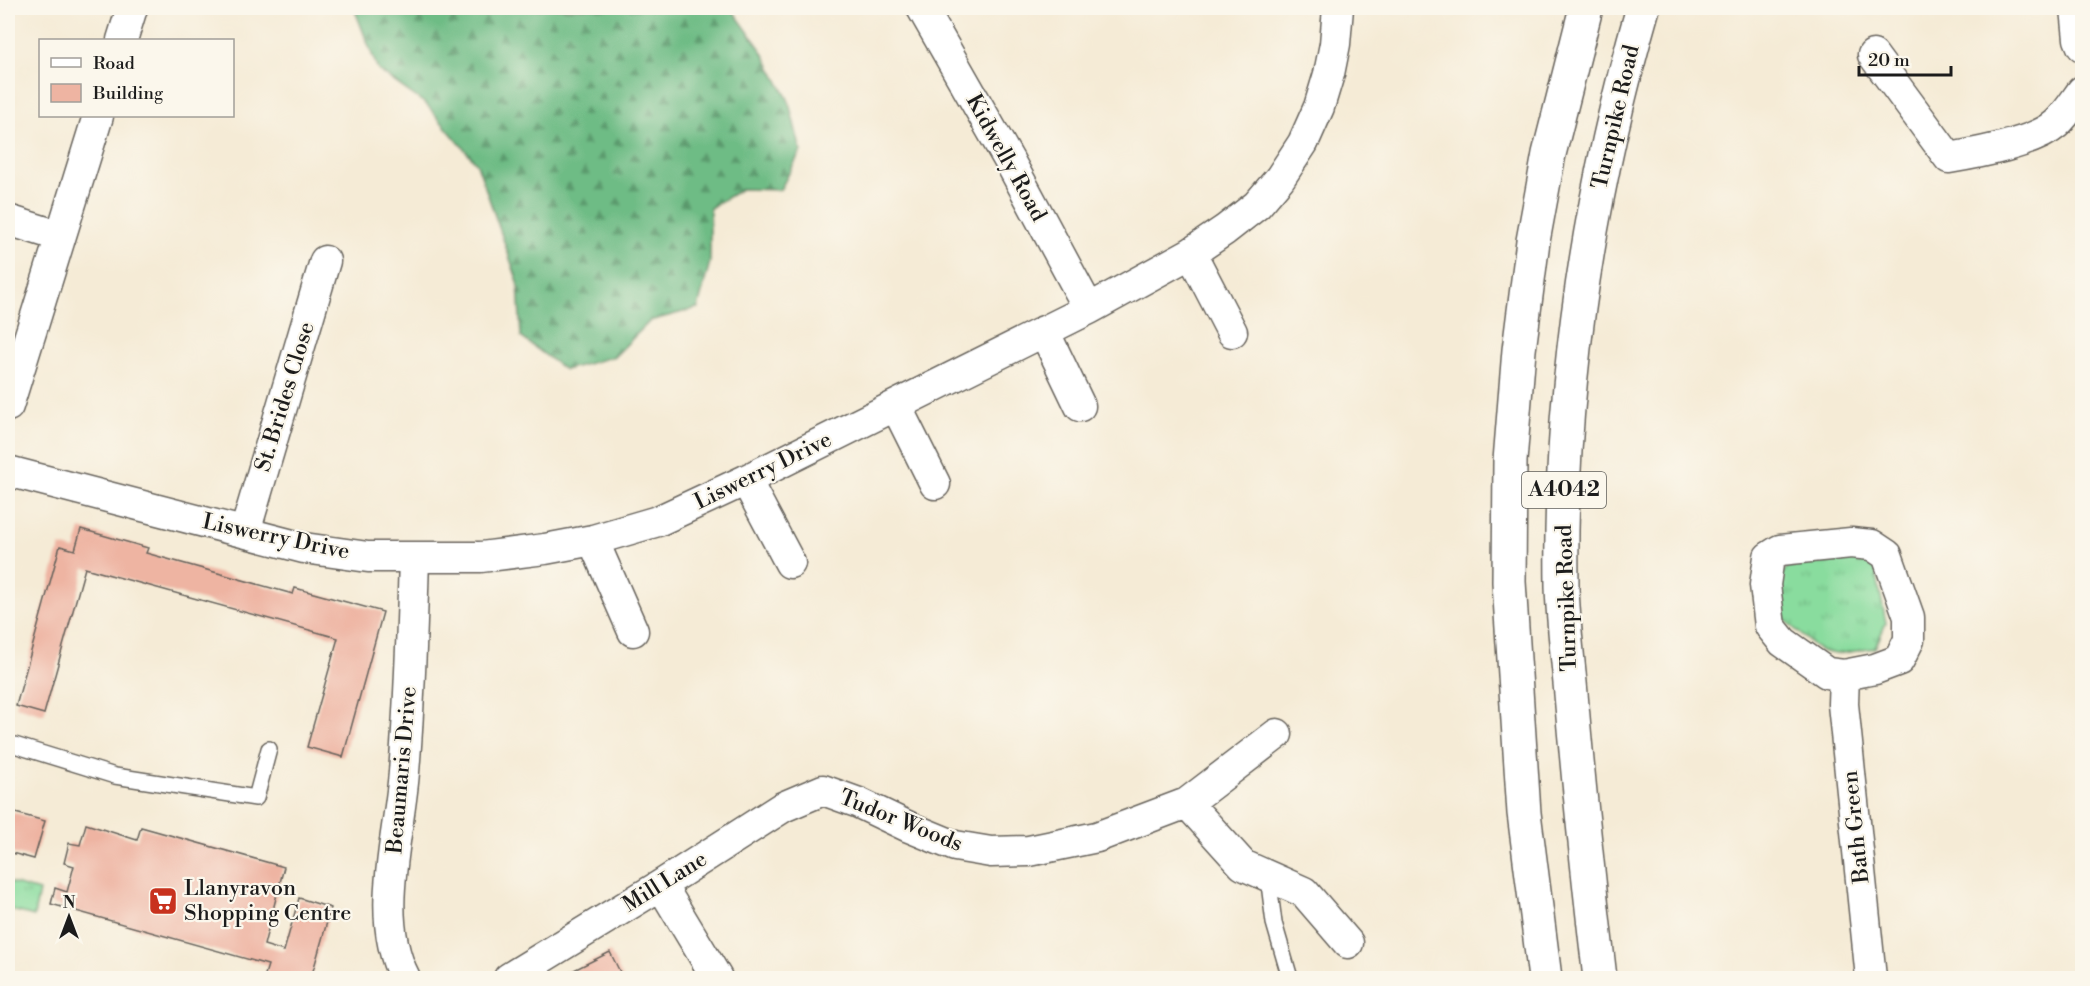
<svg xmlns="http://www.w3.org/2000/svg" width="2090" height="986" viewBox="0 0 2090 986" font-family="'Libre Bodoni',serif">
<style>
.grass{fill:url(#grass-tufts);stroke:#527c5d;stroke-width:1.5}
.forest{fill:url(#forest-firs);stroke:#456c50;stroke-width:1.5}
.building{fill:#eeb4a2}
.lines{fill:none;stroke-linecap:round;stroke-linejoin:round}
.lane-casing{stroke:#68645d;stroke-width:18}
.street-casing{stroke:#68645d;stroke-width:33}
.highway-casing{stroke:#68645d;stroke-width:36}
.lane{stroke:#fff;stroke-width:15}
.street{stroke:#fff;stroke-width:30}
.highway{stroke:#fff;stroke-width:33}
.labels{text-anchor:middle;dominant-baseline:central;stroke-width:4.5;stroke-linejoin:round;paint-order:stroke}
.shield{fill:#fbf7ec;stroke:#5f5e5a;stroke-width:1.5}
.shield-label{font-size:21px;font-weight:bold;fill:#1c1c1c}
.street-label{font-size:22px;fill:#1c1c1c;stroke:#fbf7ec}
.poi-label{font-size:22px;fill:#1c1c1c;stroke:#fbf7ec;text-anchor:start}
</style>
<defs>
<pattern id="grass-tufts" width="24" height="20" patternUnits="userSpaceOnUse" patternTransform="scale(1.5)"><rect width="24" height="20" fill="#89dc9e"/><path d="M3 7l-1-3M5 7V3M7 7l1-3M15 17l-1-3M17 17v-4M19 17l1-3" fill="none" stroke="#76bc88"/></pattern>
<pattern id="forest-firs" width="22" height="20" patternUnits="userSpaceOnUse" patternTransform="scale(1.5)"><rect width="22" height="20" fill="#6ebc85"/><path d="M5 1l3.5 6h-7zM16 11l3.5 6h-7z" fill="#5a986c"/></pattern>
</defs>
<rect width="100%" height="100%" fill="#fbf7ec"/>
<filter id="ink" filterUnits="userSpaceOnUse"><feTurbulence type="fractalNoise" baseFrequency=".0167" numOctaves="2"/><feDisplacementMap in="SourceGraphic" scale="12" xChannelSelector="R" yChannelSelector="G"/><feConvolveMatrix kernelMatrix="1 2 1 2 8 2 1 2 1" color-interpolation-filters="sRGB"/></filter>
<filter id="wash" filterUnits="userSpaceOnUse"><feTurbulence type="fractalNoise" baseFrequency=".008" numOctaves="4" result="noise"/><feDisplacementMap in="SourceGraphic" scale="24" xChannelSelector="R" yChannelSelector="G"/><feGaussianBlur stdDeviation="1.35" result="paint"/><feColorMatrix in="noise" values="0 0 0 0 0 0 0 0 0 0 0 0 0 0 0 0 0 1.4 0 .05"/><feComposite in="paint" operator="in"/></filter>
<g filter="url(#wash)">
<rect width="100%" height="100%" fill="#f5ebd6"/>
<path class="grass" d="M1848,552L1871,561L1876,572L1886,623L1875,648L1836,654L1820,651L1780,616C1780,607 1777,587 1780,578C1789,554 1828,556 1848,552Z
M8,882L39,891L34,916L8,909Z"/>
<path class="forest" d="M354,8H731L762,51L788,99L801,151L780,190L741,189L710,208V262L698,308L650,321L615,356L565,370L521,337L518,282L477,164L427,105L378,70Z"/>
<g id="blocks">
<path class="building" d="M81,529L148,548L146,553L293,594L295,588L383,612L343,757L307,747L338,638L85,568L44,714L16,706L60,546L75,550Z
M8,811L45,821L34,859L8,852Z
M86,824L137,840L141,827L284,867L264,945L284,951L299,898L331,908L311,978H264L268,965L51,904L55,888L67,892L74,866L64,863L69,843L80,845Z
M610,952L623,978H558Z"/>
</g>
</g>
<g filter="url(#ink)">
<use href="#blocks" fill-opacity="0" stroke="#68645d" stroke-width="1.5"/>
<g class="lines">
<g class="lane-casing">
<path id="lane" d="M8,743L115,776L256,798L269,749
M1268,876L1274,923L1290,978"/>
</g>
<g class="street-casing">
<path id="street" d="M922,8L1010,162L1089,309
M2076,8L2079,39L2082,46
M122,40L132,8
M1873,55L1949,158C1978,153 2034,143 2056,124C2066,115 2074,102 2082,91
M8,220L59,236
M1191,253L1232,332
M1044,331L1080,406
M8,406L98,116
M896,406L935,484
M8,471L304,548L368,557H481L545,549L593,540L658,521L746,480L1089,309L1191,253L1225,230L1257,205L1280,178L1303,143L1319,107L1329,74L1335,44L1338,8
M746,480L790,563
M245,532L325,261
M593,540L633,631
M1851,543L1872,545L1887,555L1909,617V640L1899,660L1875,669L1844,675L1827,673L1783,642L1770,626L1765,585L1769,557L1780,550Z
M1844,675L1843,704L1871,978
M1187,803L1243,865L1304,892L1348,943
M661,885L717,978
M405,978C373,917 399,838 404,772C410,701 412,629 414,558
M509,978L661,885L783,807L823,790L859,803L909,827L955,846L991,852L1029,851L1097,837L1187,803L1277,734"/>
</g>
<g class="highway-casing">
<path id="highway" d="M1545,978L1524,813L1509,582L1510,461L1519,350L1533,241L1549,154L1586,8
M1600,978C1589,884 1579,789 1571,694C1568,658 1563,622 1562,586C1559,391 1589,195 1643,8"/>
</g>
<use href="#lane" class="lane"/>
<use href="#street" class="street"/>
<use href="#highway" class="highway"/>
</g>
</g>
<defs>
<g id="supermarket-square" transform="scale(1.5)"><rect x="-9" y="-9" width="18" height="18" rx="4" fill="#c8321e" stroke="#fbf7ec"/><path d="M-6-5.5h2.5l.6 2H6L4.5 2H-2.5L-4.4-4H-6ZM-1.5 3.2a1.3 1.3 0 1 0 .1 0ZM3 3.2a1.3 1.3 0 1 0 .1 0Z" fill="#fff"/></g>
</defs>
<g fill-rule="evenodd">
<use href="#supermarket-square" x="163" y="901"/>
</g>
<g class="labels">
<rect class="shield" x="1522" y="472" width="84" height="36" rx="4.5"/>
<g class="shield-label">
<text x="1564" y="490">A4042</text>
</g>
<g class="street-label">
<text transform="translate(1616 117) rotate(-77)">Turnpike Road</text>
<text transform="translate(1006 158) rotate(61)">Kidwelly Road</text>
<text transform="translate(285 397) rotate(-73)">St. Brides Close</text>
<text transform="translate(763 471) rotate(-26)">Liswerry Drive</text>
<text transform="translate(276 537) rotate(12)">Liswerry Drive</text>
<text transform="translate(1567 598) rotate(-92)">Turnpike Road</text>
<text transform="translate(402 770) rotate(-85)">Beaumaris Drive</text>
<text transform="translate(901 821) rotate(22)">Tudor Woods</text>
<text transform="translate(1856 827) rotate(-96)">Bath Green</text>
<text transform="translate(665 882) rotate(-32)">Mill Lane</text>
</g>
<g class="poi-label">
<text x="184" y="888">Llanyravon<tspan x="184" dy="25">Shopping Centre</tspan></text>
</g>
</g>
<rect width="2090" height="986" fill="none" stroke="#fbf7ec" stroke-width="30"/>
<rect x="39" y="39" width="195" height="78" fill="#fbf7ec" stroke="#a29f99" stroke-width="1.5"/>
<rect x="51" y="58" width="30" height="9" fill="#ffffff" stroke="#a29f99" stroke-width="1.5"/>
<text x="93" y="69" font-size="18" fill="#1c1c1c">Road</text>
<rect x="51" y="84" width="30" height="18" fill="#eeb4a2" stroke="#a29f99" stroke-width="1.5"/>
<text x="93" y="99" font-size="18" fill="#1c1c1c">Building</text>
<g transform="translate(69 917)" stroke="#fbf7ec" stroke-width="4.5" paint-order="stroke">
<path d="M0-4.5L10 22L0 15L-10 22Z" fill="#1c1c1c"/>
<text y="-9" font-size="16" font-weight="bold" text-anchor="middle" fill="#1c1c1c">N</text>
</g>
<path d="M1859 66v9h92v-9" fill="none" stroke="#1c1c1c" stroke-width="3"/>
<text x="1868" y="66" font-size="18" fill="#1c1c1c" stroke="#fbf7ec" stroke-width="4.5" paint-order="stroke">20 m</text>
</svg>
